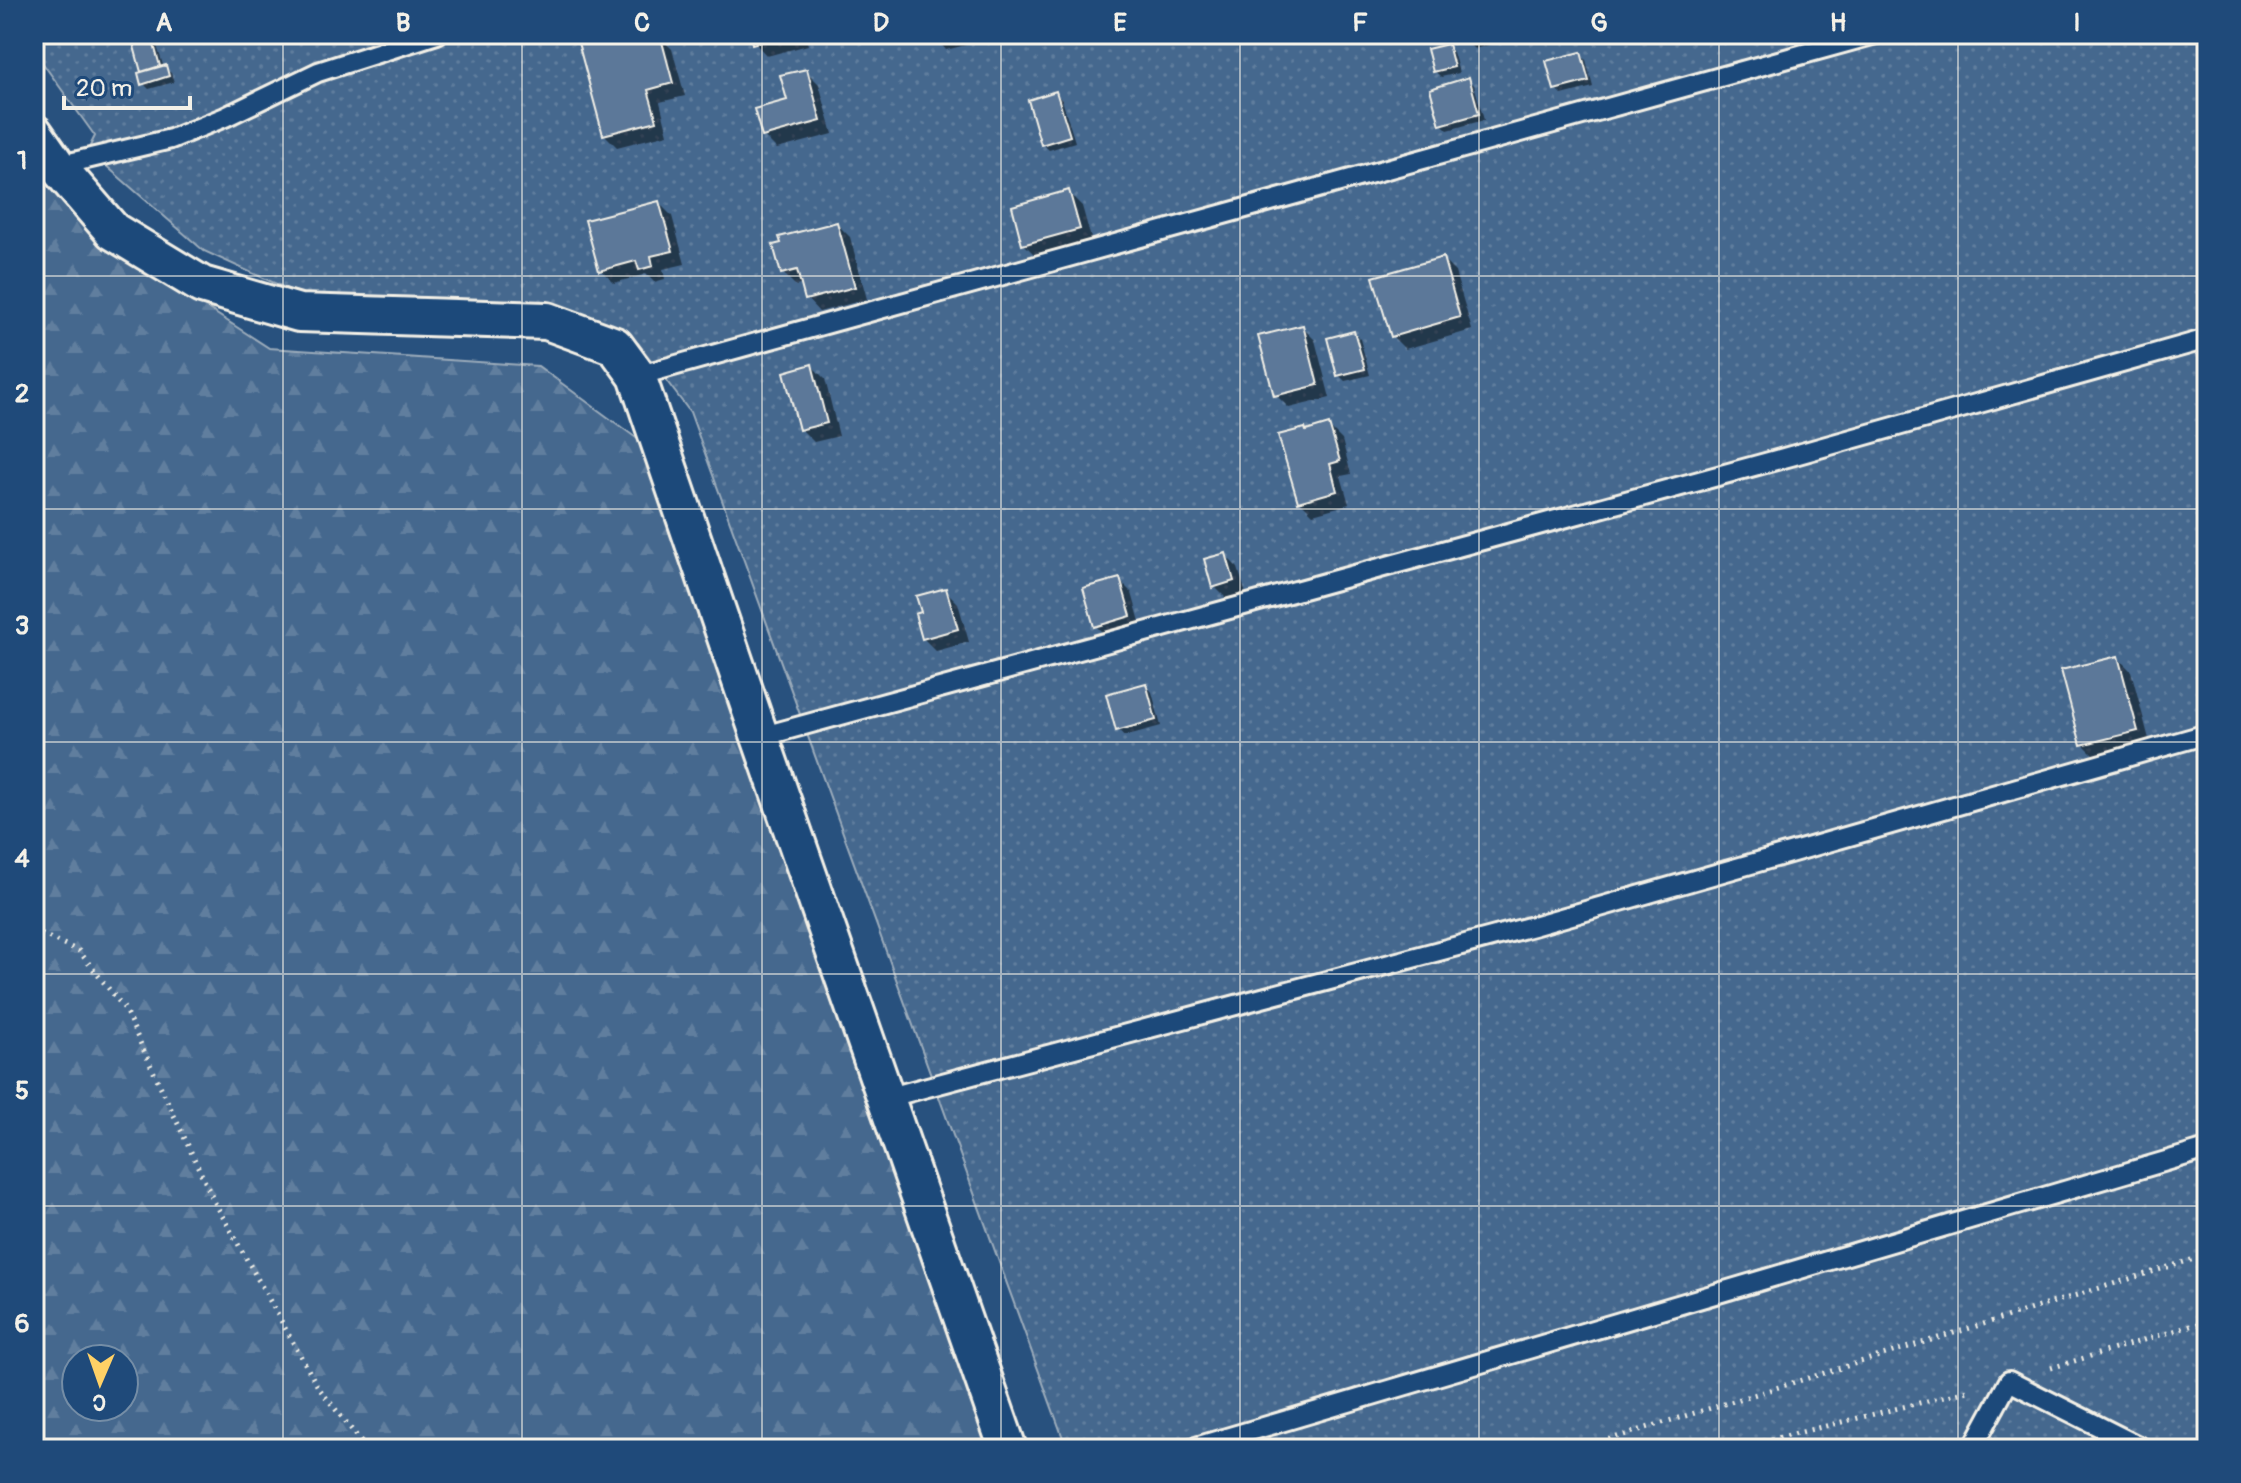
<svg xmlns="http://www.w3.org/2000/svg" width="2241" height="1483" viewBox="0 0 2241 1483" font-family="Pangolin,sans-serif">
<style>
.forest{fill:url(#forest-firs);stroke:#9cacbb;stroke-width:2;fill-rule:evenodd}
.garden{fill:url(#garden-dots);stroke:#9cacbb;stroke-width:2}
.shadow{fill:#0007}
.building{fill:#5b7899;stroke:#f4f1e8;stroke-width:2}
.lines{fill:none;stroke-linecap:round;stroke-linejoin:round}
.service-casing{stroke:#f4f1e8;stroke-width:24}
.minor-casing{stroke:#f4f1e8;stroke-width:42}
.path{stroke:#f4f1e8;stroke-width:5;stroke-dasharray:2 6;stroke-linecap:butt}
.service{stroke:#1f4a7a;stroke-width:18}
.minor{stroke:#1f4a7a;stroke-width:36}
.grid{fill:none;stroke:#f4f1e8;stroke-width:2;stroke-opacity:0.55}
.neatline{fill:none;stroke:#f4f1e8;stroke-width:3}
.grid-label{font-size:26px;text-anchor:middle;font-weight:bold;fill:#f4f1e8}
</style>
<defs>
<pattern id="forest-firs" width="22" height="20" patternUnits="userSpaceOnUse" patternTransform="scale(2)"><rect width="22" height="20" fill="#45688e"/><path d="M5 1l3.5 6h-7zM16 11l3.5 6h-7z" fill="#607e9e"/></pattern>
<pattern id="garden-dots" width="8" height="8" patternUnits="userSpaceOnUse" patternTransform="scale(2)"><rect width="8" height="8" fill="#45688e"/><path d="M2 2h.1M6 6h.1" fill="none" stroke="#607e9e" stroke-width="1.8" stroke-linecap="round"/></pattern>
</defs>
<rect width="100%" height="100%" fill="#28517e"/>
<filter id="ink" filterUnits="userSpaceOnUse"><feTurbulence type="fractalNoise" baseFrequency=".0125" numOctaves="2"/><feDisplacementMap in="SourceGraphic" scale="16" xChannelSelector="R" yChannelSelector="G"/><feConvolveMatrix kernelMatrix="1 2 1 2 8 2 1 2 1" color-interpolation-filters="sRGB"/></filter>
<g filter="url(#ink)">
<path class="forest" d="M34,154L91,233L269,348L538,366L639,440L995,1449H34ZM76,1359H124V1407H76Z"/>
<path class="garden" d="M34,34H2207V1449H1067L690,412L638,343L550,306L305,297L204,251L88,150L95,136L34,51Z"/>
<path class="shadow" d="M589,34H643L645,39L659,36L672,49L685,96L660,102L668,134L617,147L604,134Z
M752,34H805L808,45L767,56L754,42Z
M933,34H983L985,40L946,50Z
M1460,34H1508L1509,39L1474,49Z
M150,37L156,43L164,68L171,73L174,82L149,89L143,83L144,73L134,41Z
M1447,46L1453,52L1459,73L1441,77L1435,71Z
M1580,54L1586,60L1593,87L1562,95L1556,89Z
M806,71L819,84L833,134L777,149L764,136L790,101Z
M1468,79L1474,85L1484,120L1448,130L1442,124Z
M1056,94L1062,100L1075,142L1049,150L1043,144Z
M1069,193L1082,206L1092,242L1037,257L1024,244Z
M659,203L672,216L685,264L663,269L665,279L654,282L646,274L614,283L601,270Z
M837,224L850,237L867,299L819,312L806,298L803,284L796,286L783,273Z
M1442,259L1455,272L1472,330L1405,349L1392,336Z
M1302,327L1315,340L1330,398L1289,408L1276,395Z
M1354,333L1360,339L1370,375L1345,381L1339,375Z
M812,366L825,379L839,436L814,442L801,429Z
M1329,427L1342,440L1351,474L1341,476L1349,504L1313,514L1300,501L1308,433Z
M1225,555L1238,568L1246,594L1227,599L1214,586Z
M1119,580L1132,593L1142,629L1109,639L1096,626Z
M945,590L958,603L969,642L936,651L923,638V613Z
M2118,658L2131,671L2150,743L2096,757L2083,744Z
M1146,685L1152,692L1161,726L1124,736L1118,729Z"/>
<path class="building" d="M151,34L160,66L141,72L132,39Z
M581,34H636L637,40L660,34L673,83L648,90L657,121L603,135L576,35Z
M750,34H788L752,44Z
M1448,44L1454,67L1433,72L1427,49Z
M1581,52L1589,81L1554,90L1546,61Z
M166,65L169,76L141,85L138,73Z
M807,69L821,121L762,137L754,109L787,100L780,75Z
M1469,77L1479,114L1440,125L1430,89Z
M1056,91L1070,136L1041,145L1028,100Z
M1069,190L1080,229L1022,245L1012,206Z
M659,201L673,251L651,256L653,266L639,270L636,261L599,271L585,220Z
M837,222L855,287L805,300L797,270L781,274L773,245L781,243L779,237Z
M1443,257L1460,317L1391,337L1373,277Z
M1303,325L1318,385L1274,396L1258,336Z
M1354,331L1365,369L1337,376L1327,338Z
M812,364L827,423L799,430L784,372Z
M1329,424L1340,461L1330,464L1337,491L1298,502L1278,435L1305,428L1306,431Z
M1226,553L1234,581L1212,588L1204,559Z
M1120,578L1131,616L1094,627L1083,588Z
M946,588L958,629L922,639L915,614L921,612L916,596Z
M2118,656L2138,731L2081,745L2061,670Z
M1146,683L1156,720L1116,731L1106,694Z"/>
<g class="lines">
<g class="service-casing">
<path id="service" d="M57,166L171,139L225,117L318,72L437,34
M637,376L1876,34
M760,737L1791,456L2207,339
M886,1098L1533,926L2207,734
M1189,1449L2207,1149
M1972,1449L2009,1381L2144,1449"/>
</g>
<g class="minor-casing">
<path id="minor" d="M34,133L57,166L113,231L202,285L299,313L547,321L615,346L637,376L760,737L1008,1449"/>
</g>
<path class="path" d="M34,931L79,951L124,1008L213,1199L318,1387L367,1449
M2051,1368L2207,1321
M1578,1449L2207,1255
M1732,1449L1968,1391"/>
<use href="#service" class="service"/>
<use href="#minor" class="minor"/>
</g>
</g>
<path class="grid" d="M283,34V1449M522,34V1449M762,34V1449M1001,34V1449M1240,34V1449M1479,34V1449M1719,34V1449M1958,34V1449M34,276H2207M34,509H2207M34,742H2207M34,974H2207M34,1206H2207"/>
<rect width="2241" height="1483" fill="none" stroke="#1f4a7a" stroke-width="88"/>
<g transform="translate(100 1383) rotate(182)"><circle r="38" fill="#1f4a7a" stroke="#748da6" stroke-width="2"/>
<path d="M0-6L14 30L0 20L-14 30Z" fill="#ffd166"/>
<text y="-12" font-size="22" font-weight="bold" text-anchor="middle" fill="#f4f1e8">С</text>
</g>
<path d="M64 96v12h126v-12" fill="none" stroke="#f4f1e8" stroke-width="4"/>
<text x="76" y="96" font-size="24" fill="#f4f1e8" stroke="#1f4a7a" stroke-width="6" paint-order="stroke">20 m</text>
<rect x="44" y="44" width="2153" height="1395" class="neatline"/>
<g class="grid-label">
<text x="164" y="31">A</text>
<text x="403" y="31">B</text>
<text x="642" y="31">C</text>
<text x="881" y="31">D</text>
<text x="1120" y="31">E</text>
<text x="1360" y="31">F</text>
<text x="1599" y="31">G</text>
<text x="1838" y="31">H</text>
<text x="2077" y="31">I</text>
<text x="22" y="169">1</text>
<text x="22" y="402">2</text>
<text x="22" y="634">3</text>
<text x="22" y="867">4</text>
<text x="22" y="1099">5</text>
<text x="22" y="1332">6</text>
</g>
</svg>
